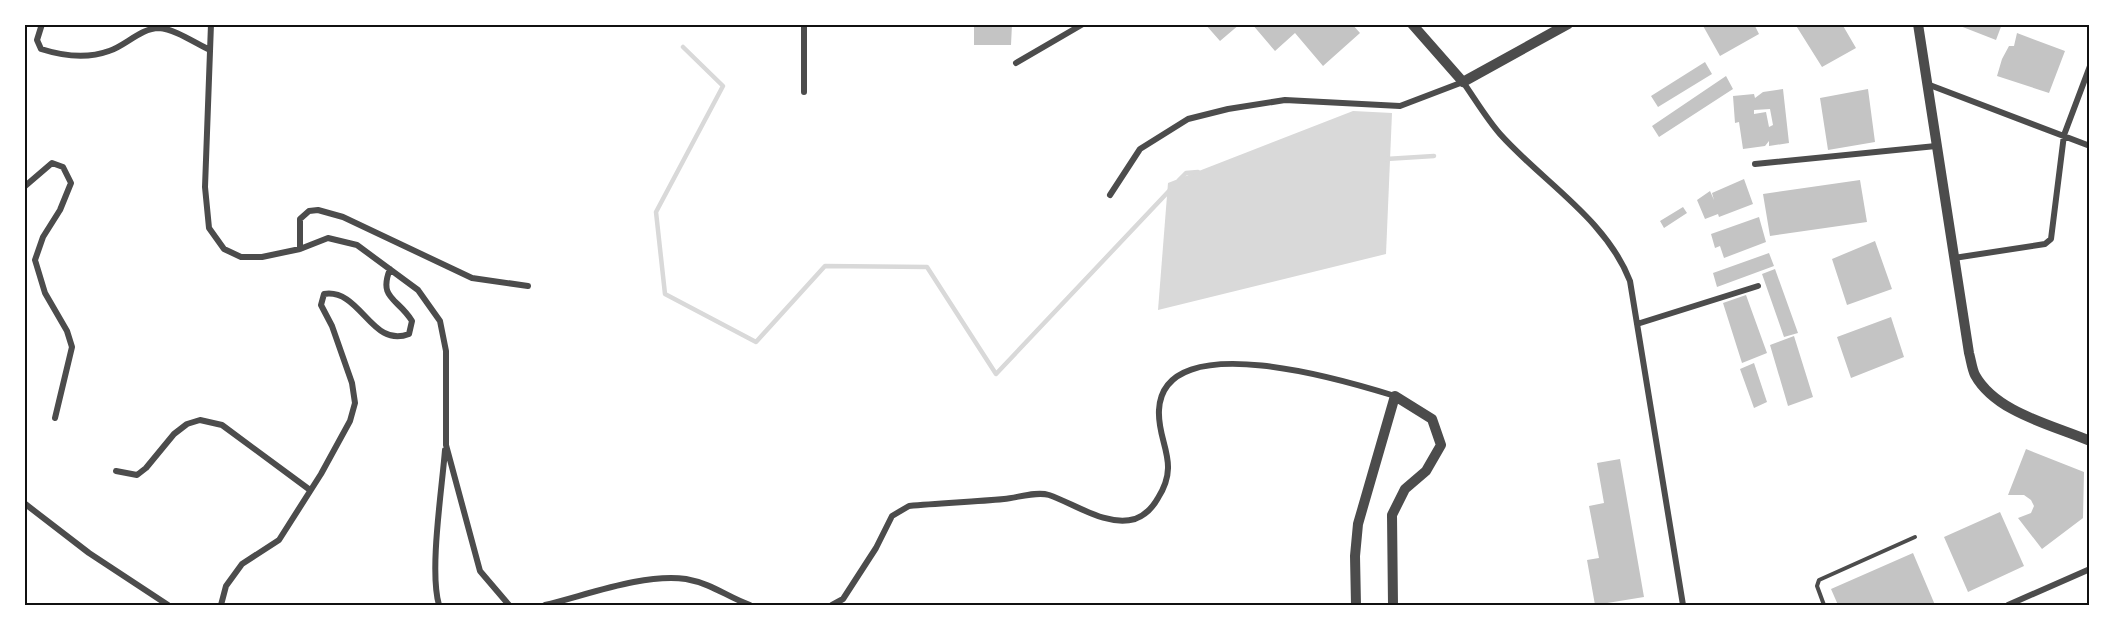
<svg xmlns="http://www.w3.org/2000/svg" width="2114" height="629" viewBox="0 0 2114 629" font-family="'Libre Baskerville',serif">
<style>
.water{fill:#d9d9d9}
.lines{fill:none;stroke-linecap:round;stroke-linejoin:round}
.stream{stroke:#d9d9d9;stroke-width:4.5}
.building{fill:#c4c4c4;fill-rule:evenodd}
.service{stroke:#4c4c4c;stroke-width:4}
.minor{stroke:#4c4c4c;stroke-width:6}
.tertiary{stroke:#4c4c4c;stroke-width:10}
.neatline{fill:none;stroke:#111;stroke-width:2}
</style>
<rect width="100%" height="100%" fill="#fff"/>
<path class="water" d="M1353,111L1392,113L1386,254L1158,310L1168,183Z"/>
<g class="lines">
<path class="stream" d="M683,47L723,86L656,212L665,294L756,342L825,266L927,267L996,374L1169,191
M1386,159L1434,156
M1179,180L1186,173L1198,172"/>
</g>
<path class="building" d="M974,24H1012L1011,45H974Z
M1205,24H1240L1220,41Z
M1252,24H1352L1360,33L1323,66L1295,33L1275,51Z
M1702,24H1754L1759,34L1720,56Z
M1795,24H1842L1856,48L1822,67Z
M1955,24H2002L1996,40Z
M2017,33L2065,51L2049,93L1997,76L2002,59L2009,46H2014Z
M1705,62L1712,74L1658,107L1651,96Z
M1726,76L1733,89L1659,137L1652,126Z
M1783,89L1789,143L1769,146V141L1765,146L1743,149L1739,122L1735,123L1733,96L1754,94L1755,98L1763,92ZM1770,109L1773,125L1769,127L1766,112L1754,114V110Z
M1868,89L1875,142L1828,150L1820,98Z
M1744,179L1753,204L1719,217L1718,214L1705,219L1697,200L1710,191L1714,200L1712,193Z
M1860,180L1867,222L1770,236L1763,194Z
M1683,207L1687,213L1664,228L1660,221Z
M1759,217L1766,242L1724,258L1720,246L1715,248L1711,234Z
M1875,241L1892,289L1847,305L1832,259Z
M1769,253L1774,266L1717,287L1713,273Z
M1775,269L1798,333L1784,337L1762,274Z
M1746,295L1767,353L1742,363L1723,303Z
M1891,317L1904,357L1851,378L1837,337Z
M1794,336L1813,397L1788,406L1770,345Z
M1754,363L1767,402L1754,408L1740,369Z
M2026,449L2084,472L2083,518L2042,549L2018,518L2031,513L2034,506L2031,500L2024,495H2008Z
M1620,459L1644,597L1595,605L1587,560L1599,558L1589,506L1604,503L1597,463Z
M2000,512L2024,566L1968,592L1944,537Z
M1913,553L1935,605H1838L1831,589Z"/>
<g class="lines">
<path class="service" d="M1824,605L1817,586L1819,580L1915,537"/>
<path class="minor" d="M42,24L37,40L41,49C63,56 87,59 109,51C125,46 141,28 159,28C175,29 195,43 210,50
M211,24L205,187L209,228L224,249L241,257H262L300,249L328,238L357,245L418,290L440,321L446,351V445L480,571L509,605
M804,24V92
M1016,63L1083,24
M1927,84L2090,146
M1755,164L1936,146
M24,187L52,163L63,167L71,183L60,210L43,237L35,260L45,293L67,331L72,347L55,418
M1110,195L1140,149L1188,119L1228,109L1285,100L1400,106L1463,82C1475,99 1486,118 1500,134C1543,182 1606,219 1630,281L1683,605
M300,249V219L309,211L318,210L343,217L472,278L528,286
M1954,258L2045,244L2051,239L2064,135L2090,66
M1637,324L1758,286
M116,471L137,475L146,468L174,434L187,424L200,420L222,425L310,490
M24,503L89,553L168,605
M221,605L226,586L242,564L279,540L321,474L350,421L355,403L352,383L332,326L321,305L324,294C361,288 371,349 409,334L412,321C398,298 378,299 390,269
M439,605C429,571 442,489 445,450
M545,605C587,595 644,573 686,579C713,584 727,597 750,605
M832,605L843,599L876,548L892,516L909,506C941,503 972,502 1004,499C1017,498 1036,491 1049,495C1075,504 1106,527 1135,519C1146,515 1153,507 1158,498C1181,462 1157,443 1159,410C1163,324 1350,382 1395,396
M2008,605L2090,569"/>
<path class="tertiary" d="M1412,24L1463,82L1568,24
M1918,24L1969,353C1971,360 1972,369 1975,375C1996,413 2053,425 2090,441
M1356,605L1355,556L1358,524L1395,396L1432,419L1441,445L1426,471L1405,489L1392,515L1393,605"/>
</g>
<rect width="2114" height="629" fill="none" stroke="#ffffff" stroke-width="51"/>
<rect x="26" y="26" width="2062" height="578" class="neatline"/>
</svg>
